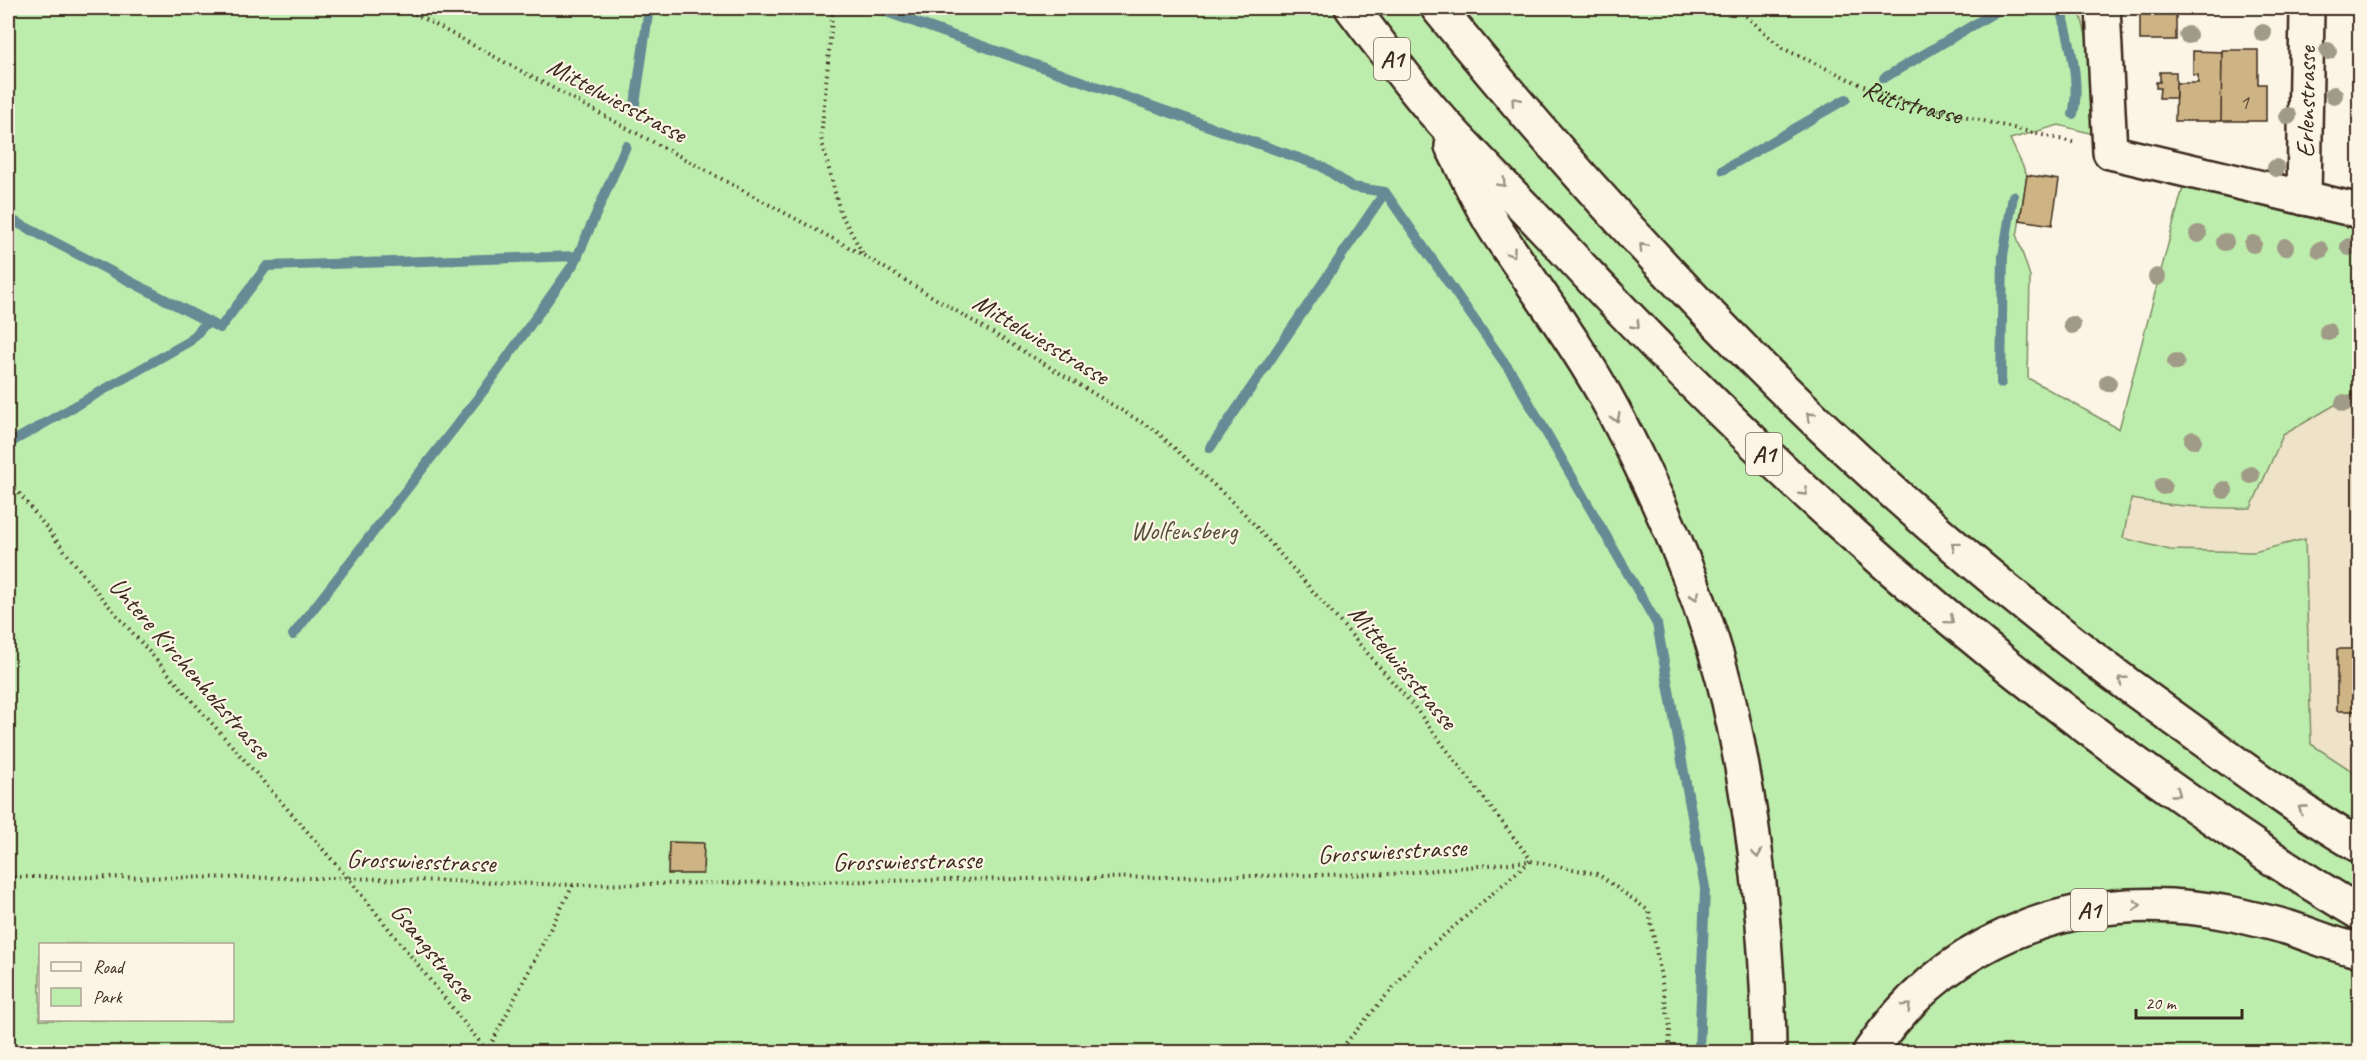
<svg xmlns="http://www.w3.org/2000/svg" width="2367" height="1060" viewBox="0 0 2367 1060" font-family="Caveat,sans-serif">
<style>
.built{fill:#eee2c8}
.green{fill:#bdedac;stroke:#7c8c65;stroke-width:1.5;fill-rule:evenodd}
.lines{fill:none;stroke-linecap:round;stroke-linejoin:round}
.stream{stroke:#668b94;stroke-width:10}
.building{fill:#ceb484;stroke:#3b2a1e;stroke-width:1.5}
.minor-casing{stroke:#3b2a1e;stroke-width:38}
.highway-casing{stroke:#3b2a1e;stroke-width:38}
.path{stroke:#3b2a1e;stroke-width:4;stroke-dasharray:1.5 4.5;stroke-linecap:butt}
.minor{stroke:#fcf5e5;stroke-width:33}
.highway{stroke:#fcf5e5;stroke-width:33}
.tree{fill:#a09b87}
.oneway{stroke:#9c9082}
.labels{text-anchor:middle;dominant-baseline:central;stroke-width:4.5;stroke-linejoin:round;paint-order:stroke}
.number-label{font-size:22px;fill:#604c38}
.shield{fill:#fcf5e5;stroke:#75675a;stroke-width:1.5}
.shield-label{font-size:24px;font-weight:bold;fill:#3b2a1e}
.street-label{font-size:26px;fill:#3b2a1e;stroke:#fcf5e5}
.park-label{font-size:26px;fill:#55513a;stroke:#fcf5e5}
</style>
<rect width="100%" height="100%" fill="#fcf5e5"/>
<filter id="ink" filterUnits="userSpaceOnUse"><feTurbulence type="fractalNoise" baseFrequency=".0167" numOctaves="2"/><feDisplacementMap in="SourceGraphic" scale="12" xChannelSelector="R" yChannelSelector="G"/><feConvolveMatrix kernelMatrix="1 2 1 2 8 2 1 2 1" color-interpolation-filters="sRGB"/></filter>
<g filter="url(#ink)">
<path class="built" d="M2359,391L2360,772L2358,775L2311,745L2305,540L2254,552L2170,550L2123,539L2130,498L2175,506L2220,509L2251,508L2283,435Z"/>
<path class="green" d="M8,8H2079L2087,39L2097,135L2059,125L2010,139L2027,175L2017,237L2030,276L2028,378L2119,429L2185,180L2359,224V391L2283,435L2251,508C2210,509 2171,506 2131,499L2123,538L2170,550L2254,552L2305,539L2311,744L2358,775L2359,772V1052H8ZM40,944H232V1020H40Z"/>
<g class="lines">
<path class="stream" d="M875,8L1321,166L1352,187L1385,192
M2061,8C2069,39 2081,83 2073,114
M1884,78L2002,8
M634,111L649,8
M1723,170L1846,99
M8,218L220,328L267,266L578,256
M2001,383L2003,256L2013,196
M8,444L190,341L208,321
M1210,448L1385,192L1513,375L1657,624L1705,888L1699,1052
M293,635L484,390L575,262L626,146"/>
</g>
<path class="building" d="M2140,8H2176V40H2140Z
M2222,50H2258V84H2266V121H2221Z
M2193,51L2222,52L2221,121H2175L2176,83H2198V75H2193Z
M2160,72H2176V98H2159L2160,88H2156V82H2160Z
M2027,175L2059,180L2052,225L2020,220Z
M2337,649H2360V711H2337Z
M669,842L704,843L703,874H668Z"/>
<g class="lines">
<g class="minor-casing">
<g id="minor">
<path d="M2103,8L2110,152L2360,211"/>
<path id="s2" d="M2304,198L2307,8"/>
</g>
</g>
<g class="highway-casing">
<path id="highway" d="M1352,8C1378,42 1404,77 1432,110C1474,158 1521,202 1564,249C1745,444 1932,617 2149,773C2217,822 2287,870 2360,913
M1438,8C1653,272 1890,515 2168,714C2231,759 2293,807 2360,846
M1452,146C1467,175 1480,206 1498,233C1537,291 1580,348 1613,410C1659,498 1706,605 1729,702C1755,820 1768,932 1769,1052
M1870,1052C1952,929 2092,885 2233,914C2251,918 2269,922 2286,927C2310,934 2334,946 2360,950"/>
</g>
<g class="path">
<path d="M404,8L863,255L1156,431L1244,513L1412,704L1531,860"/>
<path d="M833,8L821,138L840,212L863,254"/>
<path id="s1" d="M1737,8L1782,48L1892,99L2076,143"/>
<path d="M8,479L101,597L348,878L487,1051"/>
<path d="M8,877L348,878L573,885L1393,874L1531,861L1598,874L1649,911L1670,1027L1669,1052"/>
<path d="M487,1052L573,885"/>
<path d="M1338,1052L1420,956L1530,861"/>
</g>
<use href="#minor" class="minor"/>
<use href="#highway" class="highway"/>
</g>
<g class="tree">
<circle cx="2263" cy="33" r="9"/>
<circle cx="2188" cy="35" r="9"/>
<circle cx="2328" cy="51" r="9"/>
<circle cx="2334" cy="95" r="9"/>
<circle cx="2288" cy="116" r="9"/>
<circle cx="2276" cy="168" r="9"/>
<circle cx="2198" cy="234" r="9"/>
<circle cx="2225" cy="242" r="9"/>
<circle cx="2253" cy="244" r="9"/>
<circle cx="2285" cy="247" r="9"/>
<circle cx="2349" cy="247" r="9"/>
<circle cx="2320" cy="250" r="9"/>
<circle cx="2157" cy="277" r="9"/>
<circle cx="2072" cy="325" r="9"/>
<circle cx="2328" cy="332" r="9"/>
<circle cx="2176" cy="362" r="9"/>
<circle cx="2108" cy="383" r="9"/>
<circle cx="2344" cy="403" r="9"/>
<circle cx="2193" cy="440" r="9"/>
<circle cx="2251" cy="475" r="9"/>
<circle cx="2163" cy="486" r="9"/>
<circle cx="2224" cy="490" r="9"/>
</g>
<defs><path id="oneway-chevron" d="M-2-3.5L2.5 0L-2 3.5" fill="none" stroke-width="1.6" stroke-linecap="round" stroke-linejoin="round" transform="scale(1.5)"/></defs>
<g class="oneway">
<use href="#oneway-chevron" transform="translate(1515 101) rotate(-130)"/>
<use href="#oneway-chevron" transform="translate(1502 183) rotate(46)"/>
<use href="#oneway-chevron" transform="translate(1643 247) rotate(-132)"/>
<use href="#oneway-chevron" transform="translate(1512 253) rotate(55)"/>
<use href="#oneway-chevron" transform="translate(1636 325) rotate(46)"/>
<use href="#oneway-chevron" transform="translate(1810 416) rotate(-137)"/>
<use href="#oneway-chevron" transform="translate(1616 418) rotate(63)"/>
<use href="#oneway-chevron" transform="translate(1804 492) rotate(43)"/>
<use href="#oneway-chevron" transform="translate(1955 546) rotate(-140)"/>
<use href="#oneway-chevron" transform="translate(1695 596) rotate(71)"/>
<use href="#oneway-chevron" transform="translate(1950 620) rotate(40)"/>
<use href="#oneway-chevron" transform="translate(2122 680) rotate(-142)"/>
<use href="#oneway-chevron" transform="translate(2177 793) rotate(36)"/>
<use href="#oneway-chevron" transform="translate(2302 809) rotate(-147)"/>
<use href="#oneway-chevron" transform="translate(1757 854) rotate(81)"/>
<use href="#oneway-chevron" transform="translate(2137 905) rotate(-1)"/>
<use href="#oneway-chevron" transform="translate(1907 1007) rotate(-45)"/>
</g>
</g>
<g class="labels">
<g class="number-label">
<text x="2244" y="102">1</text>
</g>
<g class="shield">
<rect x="1374" y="38" width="36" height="42" rx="4.5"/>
<rect x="1746" y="433" width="36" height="42" rx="4.5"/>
<rect x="2071" y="889" width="36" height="42" rx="4.5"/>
</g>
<g class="shield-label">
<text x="1392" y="59">A1</text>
<text x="1764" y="454">A1</text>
<text x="2089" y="910">A1</text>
</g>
<g class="street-label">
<text transform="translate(617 100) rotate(28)">Mittelwiesstrasse</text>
<text stroke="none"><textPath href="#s1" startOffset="202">Rütistrasse</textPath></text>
<text stroke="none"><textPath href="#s2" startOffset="96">Erlenstrasse</textPath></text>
<text transform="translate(1041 339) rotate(31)">Mittelwiesstrasse</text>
<text transform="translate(1403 667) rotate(50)">Mittelwiesstrasse</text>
<text transform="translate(190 668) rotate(49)">Untere Kirchenholzstrasse</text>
<text transform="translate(1392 851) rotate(-3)">Grosswiesstrasse</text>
<text transform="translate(421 861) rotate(2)">Grosswiesstrasse</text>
<text transform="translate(907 861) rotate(-1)">Grosswiesstrasse</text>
<text transform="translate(433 952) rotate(51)">Gsangstrasse</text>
</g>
<g class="park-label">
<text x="1184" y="530">Wolfensberg</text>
</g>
</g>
<rect width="2367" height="1060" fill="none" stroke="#fcf5e5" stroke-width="30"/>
<rect x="15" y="15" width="2337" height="1030" fill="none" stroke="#3b2a1e" stroke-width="2" filter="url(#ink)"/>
<rect x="39" y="943" width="195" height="78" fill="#fcf5e5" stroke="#afa495" stroke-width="1.5"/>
<rect x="51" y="962" width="30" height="9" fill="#fcf5e5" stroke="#afa495" stroke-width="1.5"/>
<text x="93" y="973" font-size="18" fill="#3b2a1e">Road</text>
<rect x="51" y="988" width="30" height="18" fill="#bdedac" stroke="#afa495" stroke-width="1.5"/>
<text x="93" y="1003" font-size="18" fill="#3b2a1e">Park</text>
<path d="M2136 1009v9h106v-9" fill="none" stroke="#3b2a1e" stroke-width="3"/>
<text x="2145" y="1009" font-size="18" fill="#3b2a1e" stroke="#fcf5e5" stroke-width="4.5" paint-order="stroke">20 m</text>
</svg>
